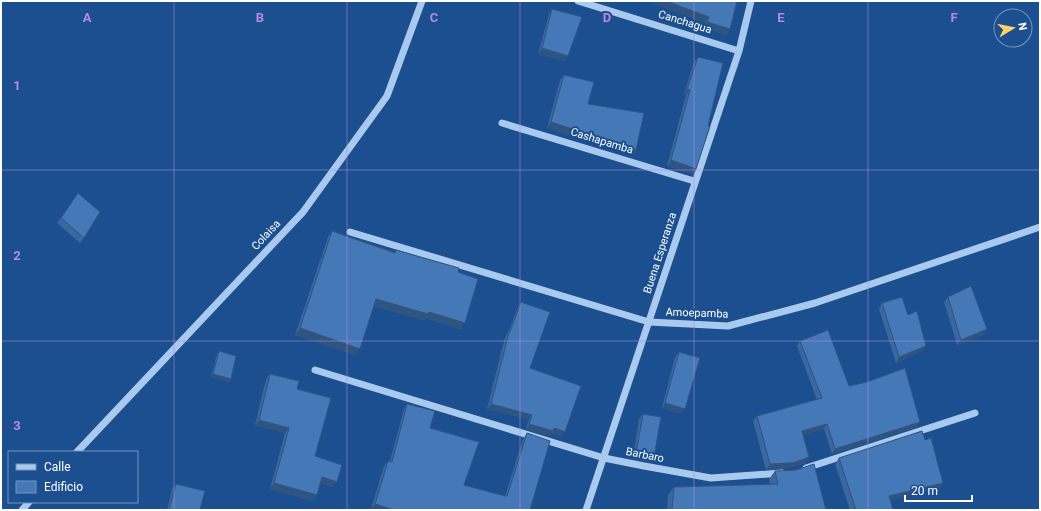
<svg xmlns="http://www.w3.org/2000/svg" width="1041" height="511" viewBox="0 0 1041 511" font-family="Roboto,sans-serif">
<style>
.lines{fill:none;stroke-linecap:round;stroke-linejoin:round}
.minor{stroke:#a9c9ee;stroke-width:7}
.wall{fill:#3a679d}
.shaded-wall{fill:#305480}
.building{fill:#4478b7;stroke:#305480}
.grid{fill:none;stroke:#b68bdc;stroke-width:1;stroke-opacity:0.55}
.labels{text-anchor:middle;dominant-baseline:central;stroke-width:4;stroke-linejoin:round;paint-order:stroke}
.street-label{font-size:11px;fill:#fff;stroke:#1b4f8f}
.grid-label{font-size:13px;text-anchor:middle;font-weight:bold;fill:#b68bdc;stroke:#1b4f8f;stroke-width:4;stroke-linejoin:round;paint-order:stroke}
</style>
<rect width="100%" height="100%" fill="#1b4f8f"/>
<g class="lines">
<path class="minor" d="M578,1L739,51
M502,123L694,181
M350,232L649,322L728,326L815,303L1040,227
M315,370L604,458L644,466L711,478L782,473
M77,452L303,212L387,96L422,1
M806,468L975,413
M22,510L29,502
M586,510L739,51L751,1"/>
</g>
<path class="wall" d="M653,1H737L730,29L726,35L704,27L705,23L653,3Z
M552,9L565,61L538,54L549,14Z
M698,57L696,169L693,174L667,166L686,95L684,94L694,62Z
M564,75L588,104L636,150L633,155L547,128L560,80Z
M78,193L84,238L80,243L57,223Z
M332,231L394,252L396,250L458,272L465,323L460,329L425,318L424,320L374,306L355,355L295,335L328,237Z
M948,297L987,329L983,335L957,345L944,302Z
M521,302L530,368L562,436L552,433L550,436L526,429L529,419L487,409L505,337L508,333L518,307Z
M882,303L908,315L922,351L896,363L879,309Z
M800,341L849,386L916,427L832,454L824,429L803,435L806,463L789,468L766,470L753,421L757,416L817,400L797,346Z
M219,351L231,379L229,382L211,377L217,354Z
M679,352L682,414L662,408L675,357Z
M270,374L297,389L315,456L333,487L320,483L313,501L270,489L285,433L255,425L266,379Z
M407,404L430,428L464,485L505,496L523,439L527,433L530,510L371,509L384,466L388,461H390L404,409Z
M643,414L654,457L651,462L633,459L639,419Z
M925,440L943,483L939,489L890,500L893,510H850L835,464L839,458Z
M775,471L826,510H667L668,495L674,487L770,484L769,479Z
M176,484L200,510H167L172,489Z"/>
<path class="shaded-wall" d="M654,1H666L709,17L705,23L653,3Z
M707,22L730,29L726,35L704,27Z
M542,48L568,56L565,61L538,54Z
M687,89L690,90L686,95L684,94Z
M551,122L636,150L633,155L547,128Z
M671,160L696,169L693,174L667,166Z
M376,299L429,312L465,323L460,329L425,318L424,320L372,305Z
M300,328L360,349L355,355L295,335Z
M987,329L983,335L957,345L961,340Z
M926,346L922,351L896,363L899,357Z
M213,374L231,379L229,382L211,377Z
M665,403L685,409L682,414L662,408Z
M491,404L532,415L529,419L487,409Z
M259,420L289,428L285,433L255,425Z
M920,422L916,427L832,454L835,449Z
M529,424L554,428L565,432L562,436L552,433L550,436L526,429Z
M827,424L824,429L799,437L802,431Z
M636,453L654,457L651,462L633,459Z
M809,457L806,463L789,468L766,470L770,464Z
M322,477L337,482L333,487L318,483Z
M274,483L317,495L313,501L270,489Z
M943,483L939,489L886,501L889,496Z
M375,504L394,510L371,509Z"/>
<path class="building" d="M666,1H737L730,29L707,22L709,17Z
M552,9L582,17L568,56L542,48Z
M698,57L723,63L708,126H710L696,169L671,160L690,90L687,89Z
M564,75L594,82L588,104L644,113L636,150L551,122Z
M78,193L100,212L84,238L61,218Z
M332,231L395,253L396,250L459,268L458,272L478,279L465,323L429,312L428,314L376,299L360,349L300,328Z
M971,286L987,329L961,340L948,297Z
M902,297L908,315L917,311L926,346L899,357L882,303Z
M521,302L550,312L530,368L581,386L565,432L554,428L553,431L529,424L532,415L491,404L509,332H510Z
M828,330L849,386L867,382L905,368L920,422L835,449L827,424L802,431L809,457L793,463L770,464L757,416L822,398L800,341Z
M219,351L236,356L231,379L213,374Z
M679,352L700,358L685,409L665,403Z
M270,374L299,381L297,389L331,398L315,456L342,465L337,482L322,477L317,495L274,483L289,428L259,420Z
M407,404L435,411L430,428L479,442L464,485L505,496H507L527,433L550,441L530,510H394L375,504L388,461L392,462Z
M643,414L661,417L654,457L636,453Z
M922,431L925,440L931,438L943,483L889,496L893,510H856L839,458Z
M814,464L826,510H672L674,487L778,484L775,471L796,470Z
M176,484L205,491L200,510H169Z"/>
<path class="grid" d="M174,1V510M347,1V510M520,1V510M694,1V510M868,1V510M1,170H1040M1,341H1040"/>
<g class="labels">
<g class="street-label">
<text transform="translate(685 22) rotate(17)">Canchagua</text>
<text transform="translate(602 141) rotate(17)">Cashapamba</text>
<text transform="translate(266 235) rotate(-47)">Colaisa</text>
<text transform="translate(660 253) rotate(-72)">Buena Esperanza</text>
<text transform="translate(697 313) rotate(2)">Amoepamba</text>
<text transform="translate(645 455) rotate(11)">Barbaro</text>
</g>
</g>
<g class="grid-label">
<text x="87" y="22">A</text>
<text x="260" y="22">B</text>
<text x="434" y="22">C</text>
<text x="607" y="22">D</text>
<text x="781" y="22">E</text>
<text x="954" y="22">F</text>
<text x="17" y="90">1</text>
<text x="17" y="260">2</text>
<text x="17" y="430">3</text>
</g>
<rect width="1041" height="511" fill="none" stroke="#ffffff" stroke-width="4"/>
<rect x="8" y="451" width="130" height="52" fill="#1b4f8f" stroke="#7695bc"/>
<rect x="16" y="464" width="20" height="6" fill="#a9c9ee" stroke="#7695bc"/>
<text x="44" y="471" font-size="12" fill="#ffffff">Calle</text>
<rect x="16" y="481" width="20" height="12" fill="#4478b7" stroke="#7695bc"/>
<text x="44" y="491" font-size="12" fill="#ffffff">Edificio</text>
<g transform="translate(1013 28) rotate(80)"><circle r="19" fill="#1b4f8f" stroke="#7695bc"/>
<path d="M0-3L7 15L0 10L-7 15Z" fill="#ffd166"/>
<text y="-6" font-size="11" font-weight="bold" text-anchor="middle" fill="#ffffff">N</text>
</g>
<path d="M905 495v6h67v-6" fill="none" stroke="#ffffff" stroke-width="2"/>
<text x="911" y="495" font-size="12" fill="#ffffff" stroke="#1b4f8f" stroke-width="3" paint-order="stroke">20 m</text>
</svg>
